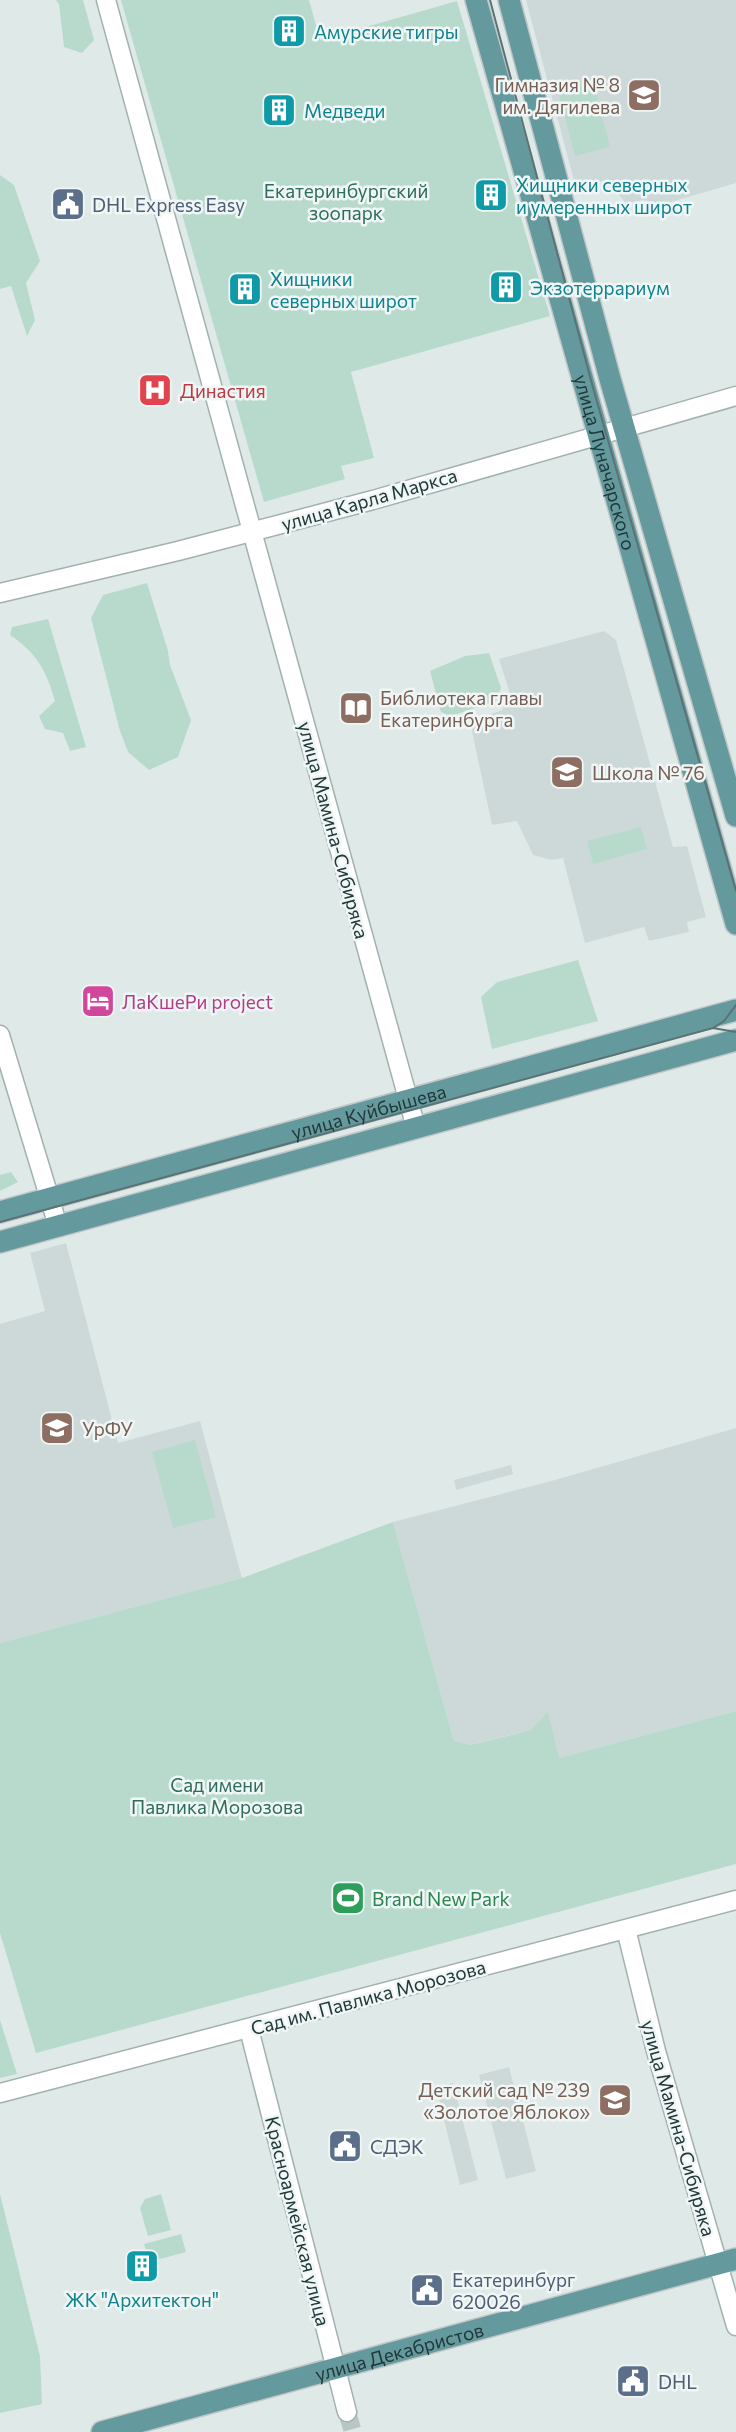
<svg xmlns="http://www.w3.org/2000/svg" width="736" height="2432" viewBox="0 0 736 2432" font-family="Commissioner,sans-serif">
<style>
.built{fill:#cdd9d8}
.green{fill:#b8dacc}
.lines{fill:none;stroke-linecap:round;stroke-linejoin:round}
.minor-tunnel{stroke:#b9c6c5;stroke-width:18;stroke-dasharray:18 9;stroke-linecap:butt}
.minor-casing{stroke:#a2b1b0;stroke-width:21}
.major-casing{stroke:#c1c7c8;stroke-width:24}
.minor{stroke:#fff;stroke-width:18}
.major{stroke:#649a9e;stroke-width:21}
.tram{stroke:#5b7375;stroke-width:2}
.labels{text-anchor:middle;dominant-baseline:central;stroke-width:5;stroke-linejoin:round;paint-order:stroke}
.culture-label{font-size:19px;fill:#0d838f;stroke:#eff6f5;text-anchor:start}
.education-label{font-size:19px;fill:#785e54;stroke:#eff6f5;text-anchor:start}
.park-label{font-size:19px;fill:#2c6e5b;stroke:#eff6f5}
.service-label{font-size:19px;fill:#4e5e75;stroke:#eff6f5;text-anchor:start}
.health-label{font-size:19px;fill:#be3a42;stroke:#eff6f5;text-anchor:start}
.street-label{font-size:19px;fill:#213839;stroke:#eff6f5}
.hotel-label{font-size:19px;fill:#b23c85;stroke:#eff6f5;text-anchor:start}
.leisure-label{font-size:19px;fill:#27864d;stroke:#eff6f5;text-anchor:start}
</style>
<rect width="100%" height="100%" fill="#dfeae8"/>
<path class="built" d="M526,0H736V183L664,204L643,200L626,204L608,180L576,188Z
M604,631L616,640L673,847L687,846L706,917L687,922L689,932L649,941L644,927L585,943L563,858L552,860L533,855L517,821L492,825L470,722L502,710L511,697L499,659Z
M66,1243L118,1443L200,1421L242,1578L0,1643V1324L45,1311L30,1253Z
M736,1428V1711L559,1758L531,1730L469,1745L454,1741L393,1522L555,1480Z
M511,1465L513,1474L456,1490L454,1480Z
M509,2067L536,2171L506,2179L479,2075Z
M453,2083L478,2180L460,2185L436,2087Z"/>
<path class="green" d="M56,0H83L94,40L82,53L64,47L59,4Z
M121,0H309L320,40L457,1L550,316L351,372L374,458L341,466L345,479L264,502Z
M592,78L610,147L575,156L557,87Z
M0,175L14,185L40,261L26,283L35,320L27,336L11,286L0,289Z
M147,583L168,651L170,665L191,720L178,757L149,770L128,752L120,731L91,618L103,595Z
M48,619L86,747L70,751L63,733L45,729L39,716L55,701C46,669 36,653 10,635L12,627Z
M489,653L501,688L496,701L451,716L441,712L430,671L465,656Z
M641,827L647,849L593,864L587,841Z
M578,960L598,1021L492,1049L481,997L497,982Z
M11,1172L18,1182L0,1191V1175Z
M195,1440L216,1517L173,1528L152,1452Z
M393,1522L454,1741L470,1745L531,1730L548,1712L559,1758L736,1711V1864L36,2053L0,1933V1643L242,1578Z
M0,2020L17,2074L0,2078Z
M0,2194L40,2356L42,2404L0,2413Z
M161,2194L171,2230L148,2236L140,2208L145,2199Z
M181,2234L186,2252L149,2262L144,2244Z"/>
<g class="lines">
<path class="minor-tunnel" d="M347,2412L353,2432"/>
<g class="minor-casing">
<path id="minor" d="M106,0L416,1128
M0,593L178,551L373,500L736,396
M0,1035L58,1226
M626,1929L656,2051L736,2326
M249,2029L347,2412
M0,2093L736,1900"/>
</g>
<g class="major-casing">
<g id="major">
<path id="s1" d="M476,0L736,924"/>
<path d="M509,0L610,379L736,816"/>
<path id="s2" d="M0,1212L736,1010"/>
<path d="M0,1242L736,1040"/>
<path id="s3" d="M102,2432L736,2259"/>
</g>
</g>
<use href="#minor" class="minor"/>
<use href="#major" class="major"/>
<path class="tram" d="M490,0L592,384L736,891
M713,1028L736,1032
M0,1222L713,1028L724,1021L736,1005"/>
</g>
<defs>
<g id="building-square" transform="scale(1.75)"><rect x="-9" y="-9" width="18" height="18" rx="4" fill="#0f9aa8" stroke="#eff6f5"/><path d="M-4-6H4V6H1V3H-1V6H-4ZM-2.5-4.3h1.7v1.8h-1.7ZM.8-4.3h1.7v1.8H.8ZM-2.5-1h1.7V.8h-1.7ZM.8-1h1.7V.8H.8Z" fill="#fff"/></g>
<g id="school-square" transform="scale(1.75)"><rect x="-9" y="-9" width="18" height="18" rx="4" fill="#8d6e63" stroke="#eff6f5"/><path d="M0-5L7-2L0 1L-7-2ZM-4 1L0 2.5L4 1V4Q0 6-4 4Z" fill="#fff"/></g>
<g id="civic-square" transform="scale(1.75)"><rect x="-9" y="-9" width="18" height="18" rx="4" fill="#5c6f8a" stroke="#eff6f5"/><path d="M-.6-6.5H3V-4.5H.6V-3L4-1V1h2V6H-6V1h2V-1L-.6-3ZM-1.2 2.5V6h2.4V2.5Z" fill="#fff"/></g>
<g id="hospital-square" transform="scale(1.75)"><rect x="-9" y="-9" width="18" height="18" rx="4" fill="#e0444e" stroke="#eff6f5"/><path d="M-5-5h3v3.5h4V-5h3V5h-3V1.5h-4V5h-3Z" fill="#fff"/></g>
<g id="library-square" transform="scale(1.75)"><rect x="-9" y="-9" width="18" height="18" rx="4" fill="#8d6e63" stroke="#eff6f5"/><path d="M-6-4Q-3-5.5-.7-3.5V5Q-3 3-6 4ZM6-4Q3-5.5 .7-3.5V5Q3 3 6 4Z" fill="#fff"/></g>
<g id="hotel-square" transform="scale(1.75)"><rect x="-9" y="-9" width="18" height="18" rx="4" fill="#d1479c" stroke="#eff6f5"/><path d="M-6-4.5h1.5V1H6V5H4.5V3h-9V5H-6ZM-4 0a1.8 1.8 0 1 1 3.6 0ZM.5 0V-2.5h3Q6-2.5 6 0Z" fill="#fff"/></g>
<g id="university-square" transform="scale(1.75)"><rect x="-9" y="-9" width="18" height="18" rx="4" fill="#8d6e63" stroke="#eff6f5"/><path d="M0-5L7-2L0 1L-7-2ZM-4 1L0 2.5L4 1V4Q0 6-4 4Z" fill="#fff"/></g>
<g id="stadium-square" transform="scale(1.75)"><rect x="-9" y="-9" width="18" height="18" rx="4" fill="#2e9e5b" stroke="#eff6f5"/><path d="M0-5a6.5 5 0 1 0 0 10a6.5 5 0 1 0 0-10ZM-3.5-1.8h7v3.6h-7Z" fill="#fff"/></g>
</defs>
<g fill-rule="evenodd">
<use href="#building-square" x="289" y="31"/>
<use href="#school-square" x="644" y="95"/>
<use href="#building-square" x="279" y="110"/>
<use href="#building-square" x="491" y="195"/>
<use href="#civic-square" x="68" y="204"/>
<use href="#building-square" x="506" y="287"/>
<use href="#building-square" x="245" y="289"/>
<use href="#hospital-square" x="155" y="390"/>
<use href="#library-square" x="356" y="708"/>
<use href="#school-square" x="567" y="772"/>
<use href="#hotel-square" x="98" y="1001"/>
<use href="#university-square" x="57" y="1428"/>
<use href="#stadium-square" x="348" y="1898"/>
<use href="#school-square" x="615" y="2100"/>
<use href="#civic-square" x="345" y="2146"/>
<use href="#building-square" x="142" y="2266"/>
<use href="#civic-square" x="427" y="2290"/>
<use href="#civic-square" x="633" y="2381"/>
</g>
<g class="labels">
<g class="culture-label">
<text x="314" y="31">Амурские тигры</text>
<text x="304" y="110">Медведи</text>
<text x="516" y="184">Хищники северных<tspan x="516" dy="22">и умеренных широт</tspan></text>
<text x="270" y="278">Хищники<tspan x="270" dy="22">северных широт</tspan></text>
<text x="530" y="287">Экзотеррариум</text>
<text x="142" y="2299" text-anchor="middle">ЖК "Архитектон"</text>
</g>
<g class="education-label">
<text x="620" y="84" text-anchor="end">Гимназия № 8<tspan x="620" dy="22">им. Дягилева</tspan></text>
<text x="380" y="697">Библиотека главы<tspan x="380" dy="22">Екатеринбурга</tspan></text>
<text x="592" y="772">Школа № 76</text>
<text x="82" y="1428">УрФУ</text>
<text x="590" y="2089" text-anchor="end">Детский сад № 239<tspan x="590" dy="22">«Золотое Яблоко»</tspan></text>
</g>
<g class="park-label">
<text x="346" y="190">Екатеринбургский<tspan x="346" dy="22">зоопарк</tspan></text>
<text x="217" y="1784">Сад имени<tspan x="217" dy="22">Павлика Морозова</tspan></text>
</g>
<g class="service-label">
<text x="92" y="204">DHL Express Easy</text>
<text x="370" y="2146">СДЭК</text>
<text x="452" y="2279">Екатеринбург<tspan x="452" dy="22">620026</tspan></text>
<text x="658" y="2381">DHL</text>
</g>
<g class="health-label">
<text x="180" y="390">Династия</text>
</g>
<g class="street-label">
<text stroke="none"><textPath href="#s1" startOffset="480">улица Луначарского</textPath></text>
<text transform="translate(369 499) rotate(-16)">улица Карла Маркса</text>
<text transform="translate(334 830) rotate(75)">улица Мамина-Сибиряка</text>
<text stroke="none"><textPath href="#s2" startOffset="382">улица Куйбышева</textPath></text>
<text transform="translate(368 1997) rotate(-15)">Сад им. Павлика Морозова</text>
<text transform="translate(679 2128) rotate(74)">улица Мамина-Сибиряка</text>
<text transform="translate(298 2221) rotate(76)">Красноармейская улица</text>
<text stroke="none"><textPath href="#s3" startOffset="308">улица Декабристов</textPath></text>
</g>
<g class="hotel-label">
<text x="122" y="1001">ЛаKшеРи project</text>
</g>
<g class="leisure-label">
<text x="372" y="1898">Brand New Park</text>
</g>
</g>
</svg>
